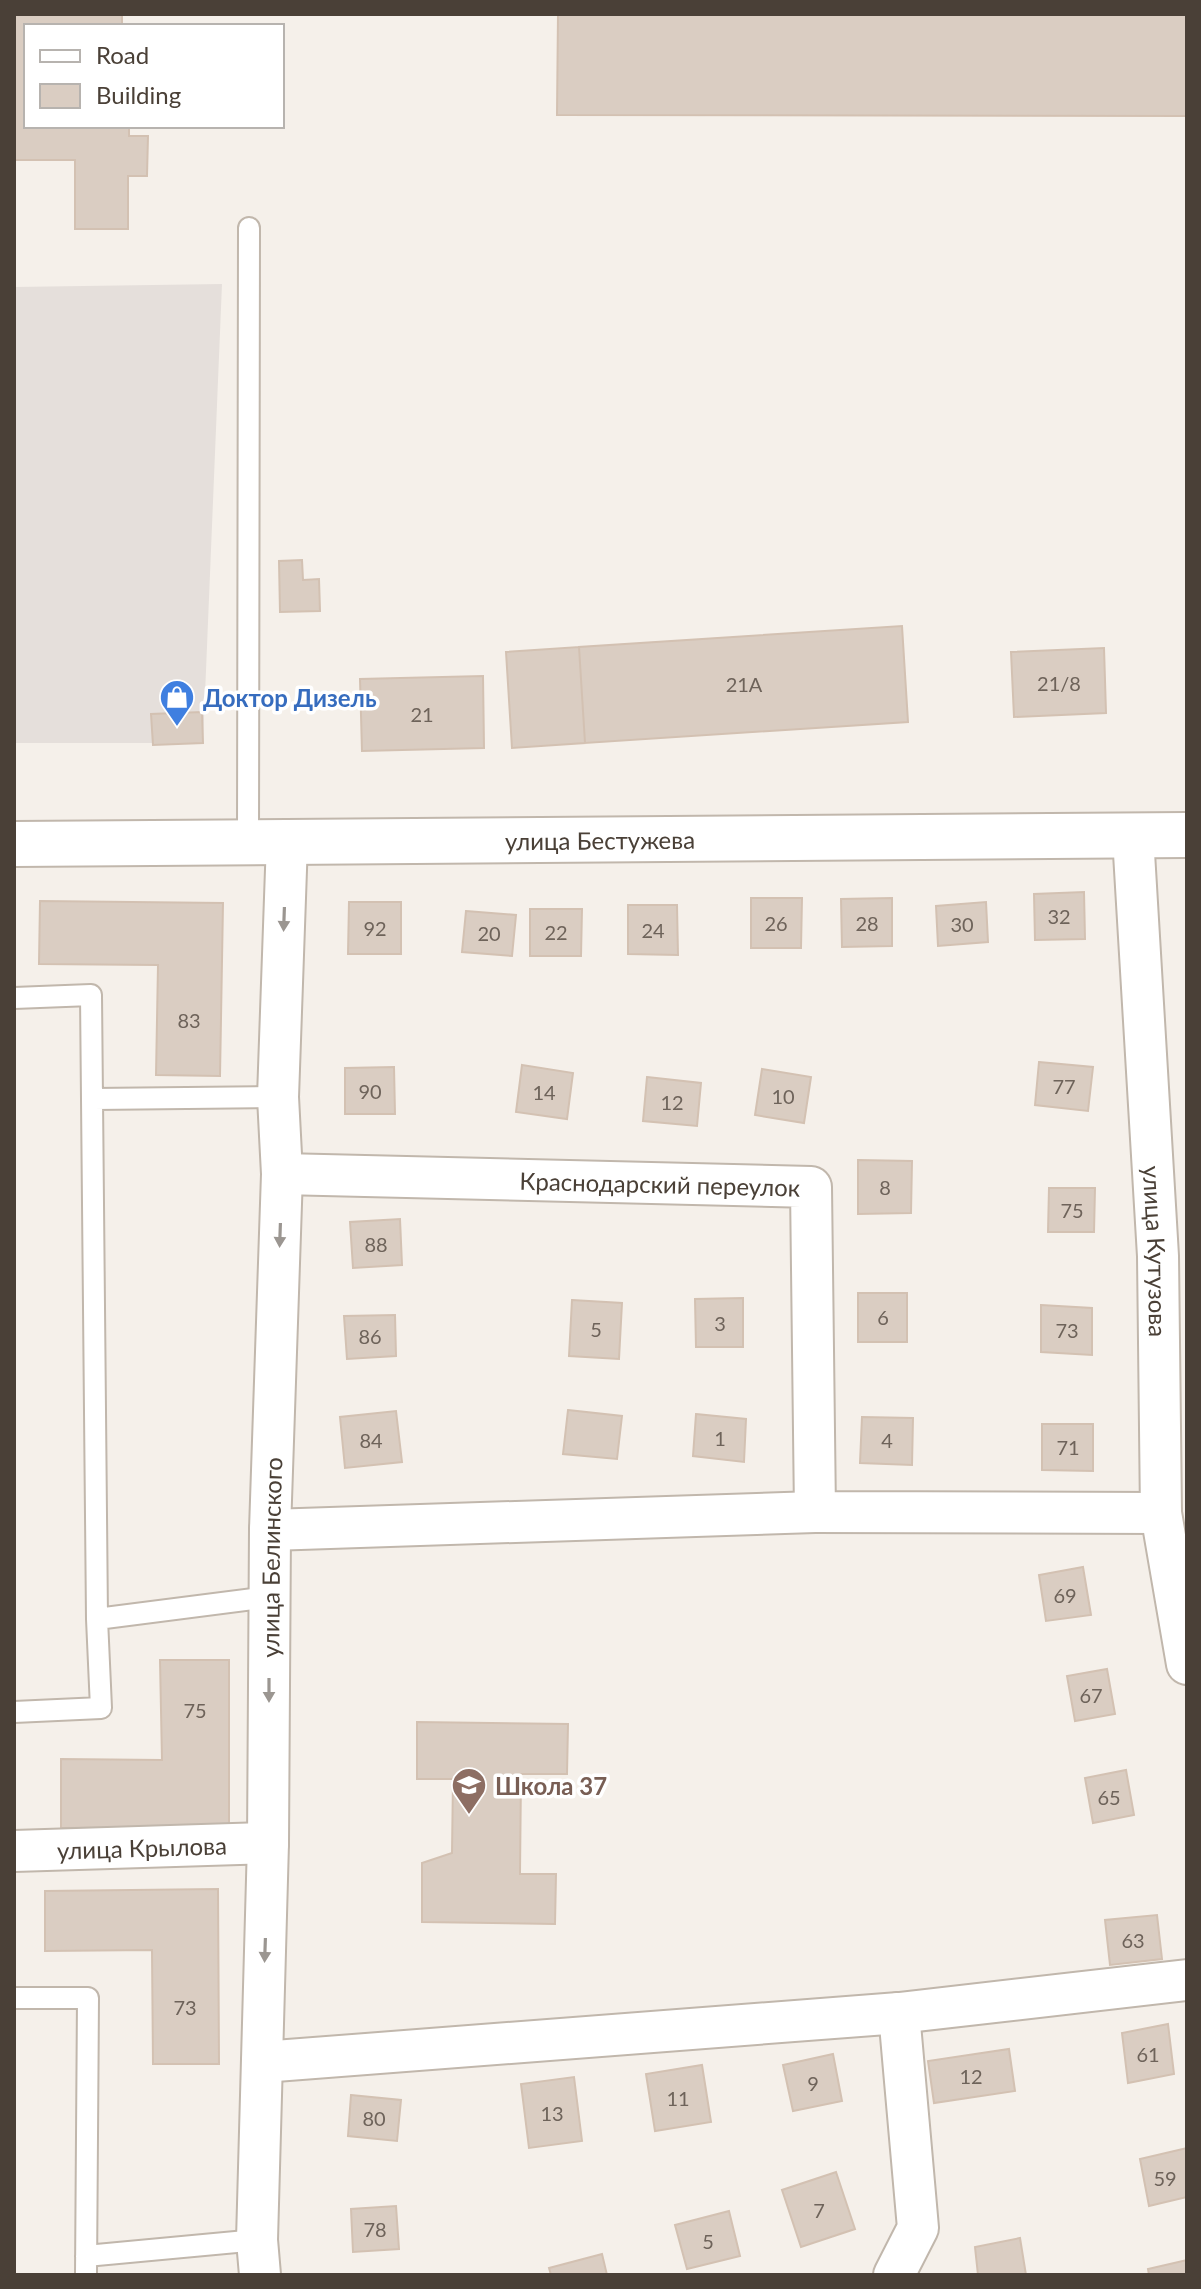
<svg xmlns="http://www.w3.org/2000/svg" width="1201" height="2289" viewBox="0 0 1201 2289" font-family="Lato,sans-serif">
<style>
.industrial{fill:#e5dfdb}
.building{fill:#dacdc2;stroke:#d3c1b2;stroke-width:2}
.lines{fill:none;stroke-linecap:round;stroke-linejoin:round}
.service-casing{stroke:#c1b7ac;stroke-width:24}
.minor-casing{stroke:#c1b7ac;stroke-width:44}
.tertiary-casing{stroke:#c1b7ac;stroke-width:48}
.service{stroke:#fff;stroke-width:20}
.minor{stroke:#fff;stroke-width:40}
.tertiary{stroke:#fff;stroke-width:44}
.oneway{fill:#9b9691}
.labels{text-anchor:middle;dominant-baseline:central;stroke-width:7;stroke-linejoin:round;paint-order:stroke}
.number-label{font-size:20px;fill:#6e635a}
.shop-label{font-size:24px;font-weight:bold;fill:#366cbe;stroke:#fff;text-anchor:start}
.street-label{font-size:24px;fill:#4a4037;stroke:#fff}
.education-label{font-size:24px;font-weight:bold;fill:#785e54;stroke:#fff;text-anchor:start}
</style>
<rect width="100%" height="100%" fill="#f5f0ea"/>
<path class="industrial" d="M222,284L203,743H14V287Z"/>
<path class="building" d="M14,14H122V26H26V126H129V136H148L147,176H128V229H75V160H14Z
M558,14H1187V116L557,115Z
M302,560L303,580L319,579L320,611L280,612L279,561Z
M902,626L908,722L585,743L579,647Z
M579,647L585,743L512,748L506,652Z
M1104,648L1106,713L1014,717L1011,652Z
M483,676L484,748L362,751L360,679Z
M202,712L203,743L153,745L151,714Z
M1084,892L1085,939L1035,940L1034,894Z
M751,898H802L801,948H751Z
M892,898V946L842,947L841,899Z
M40,901L223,903L220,1076L156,1075L158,965L39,964Z
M349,902H401V954H348Z
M986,902L988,942L938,946L936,906Z
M628,905H677L678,955L628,954Z
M530,909H582L581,956H530Z
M466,911L516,915L512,956L462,952Z
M1039,1062L1093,1067L1088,1111L1035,1105Z
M522,1065L573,1073L567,1119L516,1112Z
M394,1067L395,1114H345V1068Z
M762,1069L811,1077L804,1123L755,1115Z
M647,1077L701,1083L697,1126L643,1121Z
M858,1160L912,1161L911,1213L858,1214Z
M1049,1188H1095L1094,1232H1048Z
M400,1219L402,1265L353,1268L350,1222Z
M858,1293H907V1342H858Z
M743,1298V1347H696L695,1299Z
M572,1300L622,1303L619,1359L569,1356Z
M1041,1305L1092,1308V1355L1041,1352Z
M395,1315L396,1356L347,1359L344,1316Z
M568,1410L622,1416L617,1459L563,1454Z
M396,1411L402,1462L345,1468L340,1417Z
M696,1414L746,1419L744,1462L693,1456Z
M862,1417L913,1418L912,1465L860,1463Z
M1042,1424H1093V1471L1042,1470Z
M1083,1567L1091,1615L1046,1621L1039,1575Z
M160,1660H229V1827L61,1828V1759L162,1760Z
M1107,1669L1115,1714L1075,1721L1067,1676Z
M417,1722L568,1724L567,1774H521L520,1874H556L555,1924L422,1922V1863L452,1853L453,1779H417Z
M1126,1770L1134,1815L1093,1823L1085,1778Z
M218,1889L219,2064H153L152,1950L45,1951V1891Z
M1157,1915L1162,1959L1110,1965L1105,1920Z
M1168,2024L1174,2074L1128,2083L1122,2033Z
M1009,2049L1015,2091L934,2103L928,2061Z
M833,2054L842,2101L793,2111L783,2065Z
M702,2065L711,2122L655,2131L646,2074Z
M574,2077L582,2141L529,2148L521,2084Z
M351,2095L401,2100L397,2141L348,2136Z
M1187,2148V2197L1149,2206L1140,2159Z
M836,2172L855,2229L801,2247L782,2190Z
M396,2206L399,2249L353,2252L351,2209Z
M729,2211L740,2256L687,2269L675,2225Z
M1020,2238L1026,2275H978L975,2247Z
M602,2254L607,2275H551L549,2268Z
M1187,2260V2275H1149L1148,2269Z"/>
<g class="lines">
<g class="service-casing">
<path id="service" d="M248,842L249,228
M14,998L91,995L97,1619L101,1708L14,1712
M94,1099L278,1097
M97,1619L269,1597
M14,1998H88L86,2275
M86,2256L257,2240"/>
</g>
<g class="minor-casing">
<g id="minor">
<path id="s1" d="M1133,836L1158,1256L1161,1513L1187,1664"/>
<path id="s2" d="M282,1174L811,1187L815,1512L1161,1513"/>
<path d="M270,1530L815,1512"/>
<path id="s3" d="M14,1851L268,1843"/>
<path d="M262,2062L899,2013L1187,1980"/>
<path id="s4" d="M260,2275L257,2240L268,1843L270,1530L282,1174L278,1097L287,841"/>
<path d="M894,2275L918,2228L899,2013"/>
</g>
</g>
<g class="tertiary-casing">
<g id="tertiary">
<path id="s5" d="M14,844L1187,835"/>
</g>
</g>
<use href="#service" class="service"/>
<use href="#minor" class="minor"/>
<use href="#tertiary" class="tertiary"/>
</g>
<defs><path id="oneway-solid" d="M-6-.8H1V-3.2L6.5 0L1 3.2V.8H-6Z" transform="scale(2)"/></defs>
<g class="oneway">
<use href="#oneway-solid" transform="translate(284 919) rotate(92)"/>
<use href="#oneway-solid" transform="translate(280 1235) rotate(92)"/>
<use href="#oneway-solid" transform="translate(269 1690) rotate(90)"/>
<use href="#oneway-solid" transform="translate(265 1950) rotate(92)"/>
</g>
<defs>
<g id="shop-pin" transform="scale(1.8)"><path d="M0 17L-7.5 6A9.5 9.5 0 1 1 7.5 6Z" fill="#3f7fe0" stroke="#fff"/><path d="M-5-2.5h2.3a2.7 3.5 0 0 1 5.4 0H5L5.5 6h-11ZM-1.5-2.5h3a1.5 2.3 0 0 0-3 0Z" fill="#fff"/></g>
<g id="school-pin" transform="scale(1.8)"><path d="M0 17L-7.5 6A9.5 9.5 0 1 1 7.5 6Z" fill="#8d6e63" stroke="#fff"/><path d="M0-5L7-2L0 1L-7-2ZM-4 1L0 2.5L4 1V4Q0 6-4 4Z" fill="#fff"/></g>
</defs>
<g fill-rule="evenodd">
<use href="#shop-pin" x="177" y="697"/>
<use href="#school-pin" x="469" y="1785"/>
</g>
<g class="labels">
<g class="number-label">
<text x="1059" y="683">21/8</text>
<text x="744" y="684">21А</text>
<text x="422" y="714">21</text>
<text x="1059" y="916">32</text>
<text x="776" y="923">26</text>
<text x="867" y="923">28</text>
<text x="962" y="924">30</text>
<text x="375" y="928">92</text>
<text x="653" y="930">24</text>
<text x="556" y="932">22</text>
<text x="489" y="933">20</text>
<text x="189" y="1020">83</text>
<text x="1064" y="1086">77</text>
<text x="370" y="1091">90</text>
<text x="544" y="1092">14</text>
<text x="783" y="1096">10</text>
<text x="672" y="1102">12</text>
<text x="885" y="1187">8</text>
<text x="1072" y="1210">75</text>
<text x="376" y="1244">88</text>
<text x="883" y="1317">6</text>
<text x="720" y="1323">3</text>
<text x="596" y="1329">5</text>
<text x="1067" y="1330">73</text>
<text x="370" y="1336">86</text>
<text x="720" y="1438">1</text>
<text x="371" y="1440">84</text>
<text x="887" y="1440">4</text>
<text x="1068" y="1447">71</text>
<text x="1065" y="1595">69</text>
<text x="1091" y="1695">67</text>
<text x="195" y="1710">75</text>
<text x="1109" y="1797">65</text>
<text x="1133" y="1940">63</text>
<text x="185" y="2007">73</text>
<text x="1148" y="2054">61</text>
<text x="971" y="2076">12</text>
<text x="813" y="2083">9</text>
<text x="678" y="2098">11</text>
<text x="552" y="2113">13</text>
<text x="374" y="2118">80</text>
<text x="1165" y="2178">59</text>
<text x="819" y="2210">7</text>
<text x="375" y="2229">78</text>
<text x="708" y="2241">5</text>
</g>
<g class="shop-label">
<text x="203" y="697">Доктор Дизель</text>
</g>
<g class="street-label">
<text stroke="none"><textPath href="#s5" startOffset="586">улица Бестужева</textPath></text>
<text stroke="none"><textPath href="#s2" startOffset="378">Краснодарский переулок</textPath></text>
<text stroke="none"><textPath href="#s1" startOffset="416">улица Кутузова</textPath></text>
<text stroke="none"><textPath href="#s4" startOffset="718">улица Белинского</textPath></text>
<text stroke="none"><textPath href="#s3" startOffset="128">улица Крылова</textPath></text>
</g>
<g class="education-label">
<text x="495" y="1785">Школа 37</text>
</g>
</g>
<rect width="1201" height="2289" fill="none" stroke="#4a4037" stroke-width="32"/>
<rect x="24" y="24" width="260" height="104" fill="#ffffff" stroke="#b7b3af" stroke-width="2"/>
<rect x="40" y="50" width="40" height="12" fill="#ffffff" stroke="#b7b3af" stroke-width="2"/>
<text x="96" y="64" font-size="24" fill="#4a4037">Road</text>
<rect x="40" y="84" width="40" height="24" fill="#dacdc2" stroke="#b7b3af" stroke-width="2"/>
<text x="96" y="104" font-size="24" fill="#4a4037">Building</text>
</svg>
